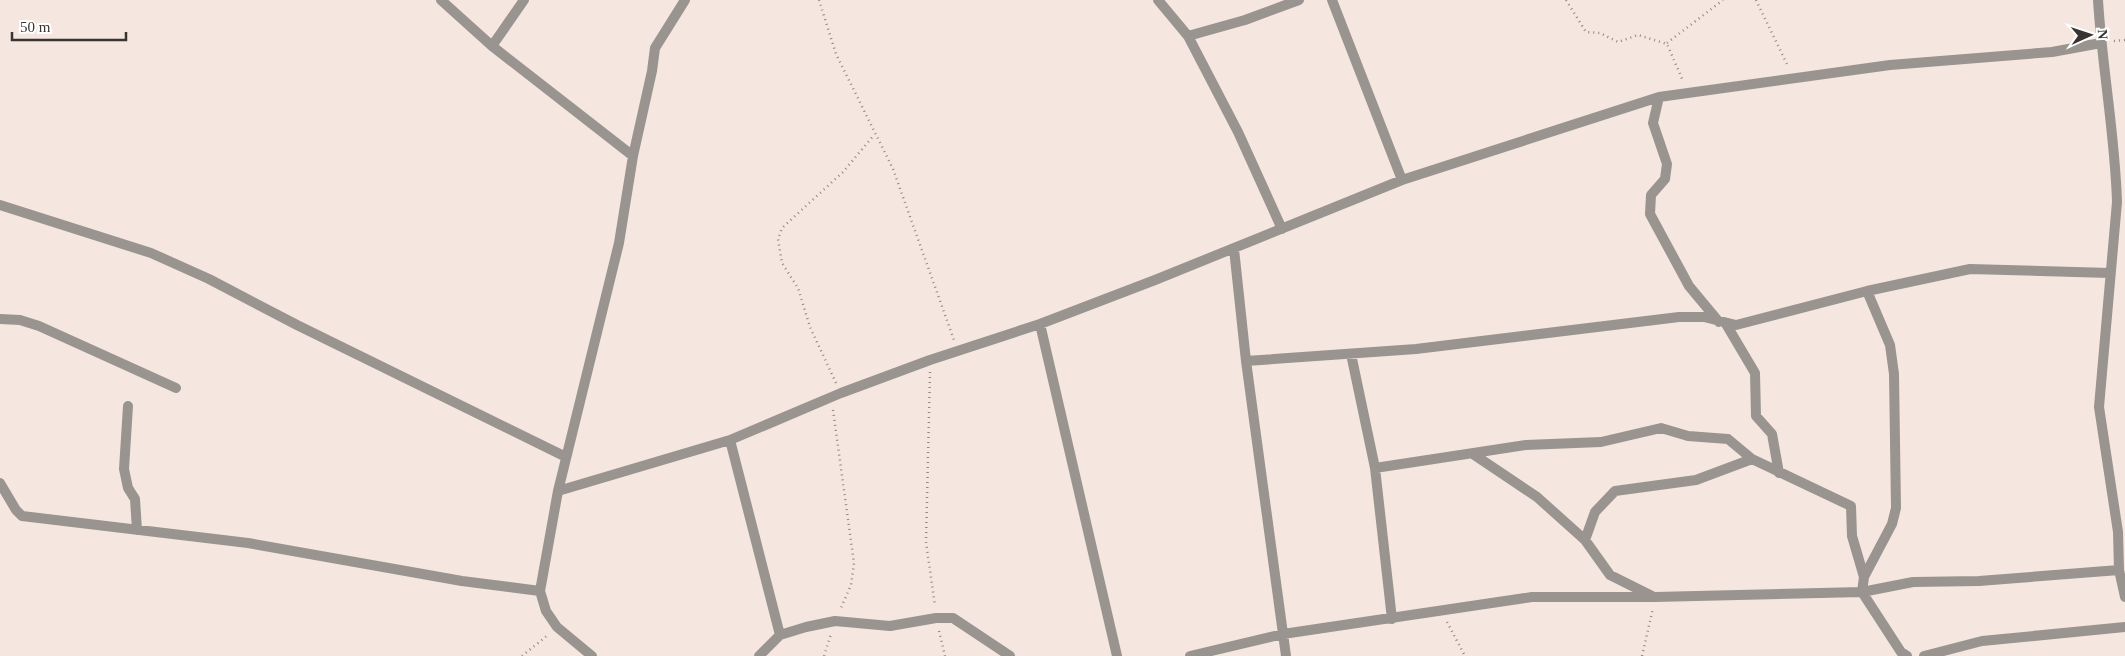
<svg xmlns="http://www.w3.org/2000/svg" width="2125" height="656" viewBox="0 0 2125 656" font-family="'Times New Roman',serif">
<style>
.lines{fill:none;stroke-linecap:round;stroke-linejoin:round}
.path{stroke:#928984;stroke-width:2.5;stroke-dasharray:1 4;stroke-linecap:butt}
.minor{stroke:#999490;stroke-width:10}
</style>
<rect width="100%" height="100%" fill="#f5e7df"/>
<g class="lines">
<path class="path" d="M819,0L836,54L893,169L954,340
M1566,0L1586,32L1600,33L1618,42L1638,35L1667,44L1683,81
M1756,0L1788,66
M2114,41L2125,40
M1667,43L1723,0
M930,372L926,542L935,606
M836,383L810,327L798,288L782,263L778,239L782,228L843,172L874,135
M833,410L854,563L851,585L840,610
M1447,622L1465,656
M939,631L945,656
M522,656L548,635
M824,656L831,634
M1642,656L1653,608"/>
<path class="minor" d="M441,0L492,46L633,156
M1158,0L1188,36L1238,132L1282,229
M1332,0L1402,180
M2098,0C2102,67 2115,134 2117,202L2099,407L2118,532L2119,570L2125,597
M1188,36L1245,20L1299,0
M492,46L524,0
M1659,97L1653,123L1667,164L1665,179L1651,195L1650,214L1689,286L1719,322
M0,205L151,253L209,279L297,325L566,457
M1234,249L1246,361L1286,656
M0,319L20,320L39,326L176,388
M1040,324L1117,656
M1726,324L1755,373L1756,416L1772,434L1779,473
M1351,354L1375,468L1392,619
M1246,361L1416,349L1679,317H1704L1736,325L1867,291L1970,269L2110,273
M128,406L124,469L128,488L135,499L137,530
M730,440L780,635
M1473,454L1537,497L1585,540L1610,575L1652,596
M1375,468L1526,445L1601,442L1661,428L1688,436L1728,439L1752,459L1851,506L1852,536L1864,577L1862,592L1901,652L1907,656
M0,483L16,510L22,516L248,543L462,581L540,591
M558,491L730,440L841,393L930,360L1040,324L1155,280L1402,180L1659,97L1890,65L2052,52L2101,43
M1585,540L1595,512L1615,491L1696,480L1752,459
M1864,577L1892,524L1896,508L1894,374L1890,345L1867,291
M592,656L557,627L546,611L540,591L558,491L619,243L633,156L652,71L655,48L685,0
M759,656L780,635L806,627L835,621L890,626L936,618H953L1010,656
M1190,656L1283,634L1532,597H1655L1862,592L1913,582L1979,581L2119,570
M1924,656L1982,641L2125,627"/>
</g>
<g transform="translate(2090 35) rotate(87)" stroke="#ffffff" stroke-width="4" paint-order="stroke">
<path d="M0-4L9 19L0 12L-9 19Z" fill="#393431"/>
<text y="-8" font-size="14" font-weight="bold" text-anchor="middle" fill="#393431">N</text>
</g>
<path d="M12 32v8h114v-8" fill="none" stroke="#393431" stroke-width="2.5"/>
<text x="20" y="32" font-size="15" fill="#393431" stroke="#ffffff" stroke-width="4" paint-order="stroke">50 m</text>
</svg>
